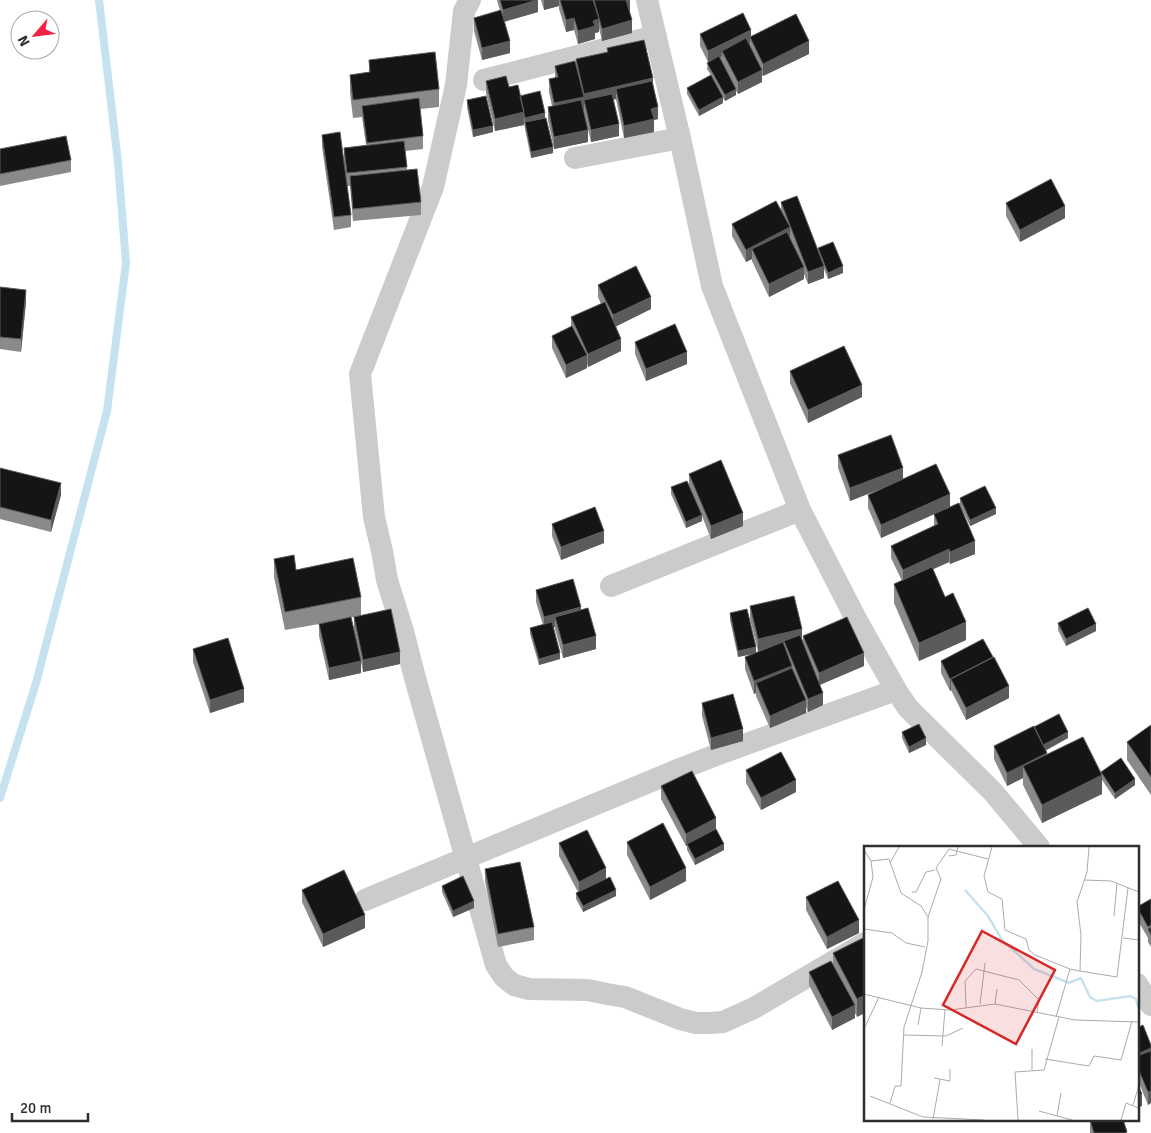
<svg xmlns="http://www.w3.org/2000/svg" width="1151" height="1133" viewBox="0 0 1151 1133" font-family="Signika,sans-serif">
<style>
.lines{fill:none;stroke-linecap:round;stroke-linejoin:round}
.stream{stroke:#c5e2ee;stroke-width:8}
.street{stroke:#cbcbcb;stroke-width:22}
.wall{fill:#8a8a8a;fill-rule:evenodd}
.shaded-wall{fill:#5b5b5b}
.building{fill:#151515;stroke:#5b5b5b}
.inset-river{fill:none;stroke:#c5e2ee;stroke-width:2.5}
.inset-road{fill:none;stroke:#ababab;stroke-width:1}
.view{fill:#d62828;fill-opacity:0.15;stroke:#d62828;stroke-width:2.5}
.inset-edge{fill:none;stroke:#2e2e2e;stroke-width:2.5}
</style>
<rect width="100%" height="100%" fill="#fff"/>
<g class="lines">
<path class="stream" d="M0,798L36,683L107,411L126,263L118,162L99,0"/>
<path class="street" d="M470,0L464,11L456,85L433,187L360,374L374,517L382,551L387,580L403,631L415,678L496,965L504,977L514,985L529,989L588,990L607,994L625,997L680,1019L696,1023H710L723,1022L754,1008L865,943
M647,0L680,138L712,286L800,510L857,621L896,690L908,708L993,792L1039,847
M484,80L656,36
M575,158L680,138
M611,586L800,510
M365,900L680,769L716,755L896,690
M1137,984L1151,1005"/>
</g>
<path class="wall" d="M497,0H538V12L504,22L510,53L482,60L474,31V18L500,11Z
M541,0H630V11H629L632,33L602,41L599,28V32L595,33V39L578,44L574,30L566,32L559,9V6L544,10Z
M700,34L751,36L809,54L763,76L762,75V82L738,94L736,91V95L725,101L723,98V103L699,116L687,94V88L711,75L707,69L708,62L700,46Z
M607,48L653,83L658,119L654,120V132L624,138L616,99L613,100L619,136L591,142L584,112V104L583,109L588,142L554,149L548,120V107L552,106L549,92V79L555,78V66L576,65V59L607,52Z
M369,60L439,89V107L420,109L423,136V149L405,151L407,170L421,202V215L353,221L350,186H347L351,215V227L334,230L322,147V135L344,160V148L366,145L362,117L353,118L350,93V75L369,72Z
M486,81L509,87L520,96L545,118L553,153L531,158L525,129L524,122V125L495,131L486,93Z
M467,100L493,132L473,137L467,107Z
M0,149L71,160V172L0,186Z
M781,202L818,251V248L843,273L828,279L824,269V278L808,284L804,274V279L769,297L752,261V259L746,262L732,236V224L781,210Z
M1006,203L1065,218L1020,242L1006,216Z
M598,285L651,309L616,326L621,351L588,367L587,364V368L566,378L552,348V336L571,327V317L601,304L598,297Z
M0,287L26,302L21,352L0,349Z
M635,342L687,364L646,381L635,354Z
M790,371L862,397L808,423L790,383Z
M838,455L903,479L950,507L881,538L868,508V495L888,486L850,501L838,468Z
M0,468L61,495L51,532L0,519Z
M689,474L743,526L711,539L702,516V521L686,528L671,494V487L689,485Z
M960,498L996,514L970,526L960,505Z
M934,514L975,554L950,564L949,562L933,569L945,597L966,640L919,661L894,603V584L902,581L891,558V546L934,526Z
M552,524L604,543L561,560L552,536Z
M274,559L296,570L361,597V615L400,664L363,672L361,662V673L329,680L319,636V624L285,630L274,577ZM351,617H354V629Z
M536,590L581,610L596,649L563,658L555,629V627H553L560,659L539,665L530,634V628L543,625L536,602Z
M750,606L802,638L803,641V636L864,666L820,685L823,705L808,712L806,707V713L770,728L756,696V693L754,694L745,669V657L753,654L738,657L730,620V613L756,653L758,651L750,619Z
M1058,623L1096,631L1066,646L1058,630Z
M193,649L244,702L210,713L193,662Z
M993,658L1009,698L966,720L951,690L950,691L941,673V661Z
M702,703L743,741L711,750L702,716Z
M1151,725V795L1127,760V742Z
M902,732L926,745L909,753L902,738Z
M1068,738L1046,750L1047,754L1135,785L1115,799L1102,780V794L1042,823L1023,785V778L1007,786L994,759V746Z
M746,770L796,792L761,810L746,783Z
M661,786L716,829L724,850L695,865L687,850V846H686L661,799Z
M627,842L686,881L650,900L627,855Z
M559,843L606,879L616,896L583,912L576,899V893L578,892L559,856Z
M485,869L534,927V940L498,947L485,881Z
M442,886L474,908L453,917L442,892Z
M302,890L365,928L323,947L302,902Z
M806,897L859,933L827,949L806,910Z
M1151,899V947L1148,942V938L1137,919V907Z
M865,937L857,1017L855,1013V1018L832,1030L809,985V972L833,964V953Z
M1137,1028L1151,1045V1103L1148,1105L1137,1078Z
M1090,1120L1127,1133H1090Z"/>
<path class="shaded-wall" d="M538,0V12L503,22V10Z
M544,0H559V6L544,10Z
M626,0H630V11L626,12Z
M574,18V30L566,32V20Z
M599,19V32L595,33V39L578,44V31L593,21Z
M632,20V33L602,41V29Z
M751,30V40L750,37V43L724,55L722,51V56L708,63V51Z
M510,41V53L482,60V48Z
M809,41V54L763,76V64Z
M762,70V82L738,94V82Z
M653,78V91L616,89V99L586,107L584,102V94Z
M736,89V95L725,101V95Z
M584,97V109L554,116V103Z
M723,97V103L699,116V110Z
M658,107V119L654,120V132L624,138V126L651,109Z
M524,112V125L495,131V119Z
M545,113V119L525,124V118Z
M619,124V136L591,142V130Z
M493,126V132L473,137V130Z
M588,130V142L554,149V137Z
M553,147V153L531,158V152Z
M1065,206V218L1020,242V230Z
M790,227V240L752,249V259L746,262V250Z
M824,266V278L808,284V272Z
M843,266V273L828,279V273Z
M804,267V279L769,297V284Z
M26,290V302L21,352V339Z
M651,297V309L613,328V315Z
M621,339V351L588,367V354Z
M687,352V364L646,381V369Z
M587,355V368L566,378V365Z
M862,385V397L808,423V410Z
M903,468V480L850,501V488Z
M61,483V495L51,532V520Z
M950,494V507L881,538V525Z
M996,508V514L970,526V520Z
M743,513V526L711,539V526Z
M702,515V521L686,528V522Z
M604,531V543L561,560V547Z
M975,541V554L950,564V552Z
M949,549V562L903,583V570Z
M581,607V619L555,617V627L544,630V617Z
M966,622V640L919,661V643Z
M1096,624V631L1066,646V639Z
M802,629V641H784V645L758,651V639Z
M596,636V649L563,658V645Z
M756,647V653L738,657V651Z
M400,652V664L363,672V660Z
M560,653V659L539,665V659Z
M864,653V666L819,685V673Z
M993,657V669L951,679V690L950,691V679Z
M361,661V673L329,680V668Z
M792,666V679L756,683V693L754,694V681Z
M1009,686V698L966,720V708Z
M244,689V702L210,713V700Z
M823,693V705L808,712V699Z
M806,700V713L770,728V716Z
M743,729V741L711,750V738Z
M1068,732V738L1043,752V745Z
M926,738V745L909,753V747Z
M1047,753V766H1023V778L1007,786V773Z
M1102,775V794L1042,823V805Z
M1135,779V785L1115,799V793Z
M796,780V792L761,810V798Z
M716,818V831L687,844V846H686V834Z
M724,844V850L695,865V859Z
M606,868V881L579,894V882Z
M686,868V881L650,900V887Z
M616,890V896L583,912V906Z
M474,901V908L453,917V911Z
M365,915V928L323,947V934Z
M859,920V933L827,949V937Z
M865,995V1013L857,1017V999Z
M855,1005V1018L832,1030V1017Z
M1151,1048V1061L1137,1066V1054Z
M1151,1091V1103L1148,1105V1092Z
M1142,1094V1106L1137,1108V1095Z"/>
<path class="building" d="M500,0H537L503,10Z
M560,0H593L599,19L593,21L595,26L578,31L574,18L566,20Z
M594,0H626L632,20L602,29Z
M501,10L510,41L482,48L474,18Z
M743,13L751,30L708,51L700,34Z
M796,14L809,41L763,64L750,37Z
M746,38L762,70L738,82L722,51Z
M644,40L653,78L584,94L576,59L608,52L607,48Z
M435,52L439,89L353,100L350,75L370,72L369,60Z
M719,56L736,89L725,95L707,63Z
M575,61L584,97L554,103L549,79L558,77L555,66Z
M711,75L723,97L699,110L687,88Z
M506,76L509,87L518,85L524,112L495,119L486,81Z
M652,81L658,107L651,109L654,119L624,126L616,89Z
M540,91L545,113L525,118L520,96Z
M612,94L619,124L591,130L584,100Z
M486,96L493,126L473,130L467,100Z
M419,98L423,136L367,143L362,106Z
M581,100L588,130L554,137L548,107Z
M546,118L553,147L531,152L525,122Z
M340,132L351,215L334,217L322,135Z
M66,136L71,160L0,174V149Z
M404,141L407,167L347,173L344,148Z
M417,169L421,202L353,209L350,176Z
M1051,179L1065,206L1020,230L1006,203Z
M797,196L824,266L808,272L781,202Z
M776,201L790,227L746,250L732,224Z
M787,232L804,267L769,284L752,249Z
M833,242L843,266L828,273L818,248Z
M636,266L651,297L613,315L598,285Z
M0,287L26,290L21,339L0,337Z
M605,302L621,339L588,354L571,317Z
M675,324L687,352L646,369L635,342Z
M572,326L587,355L566,365L552,336Z
M844,346L862,385L808,410L790,371Z
M891,435L903,468L850,488L838,455Z
M721,460L743,513L711,526L689,474Z
M936,464L950,494L881,525L868,495Z
M0,468L61,483L51,520L0,507Z
M687,481L702,515L686,522L671,487Z
M985,486L996,508L970,520L960,498Z
M959,503L975,541L950,552L949,549L903,570L891,546L938,524L934,514Z
M595,507L604,531L561,547L552,524Z
M294,555L296,570L353,558L361,597L285,612L274,559Z
M932,567L945,597L953,593L966,622L919,643L894,584Z
M573,579L581,607L544,617L536,590Z
M794,596L802,629L758,639L750,606Z
M588,608L596,636L563,645L555,617Z
M1088,608L1096,624L1066,639L1058,623Z
M391,609L400,652L363,660L354,617Z
M747,609L756,647L738,651L730,613Z
M351,617L361,661L329,668L319,624Z
M847,617L864,653L819,673L803,636Z
M552,622L560,653L539,659L530,628Z
M800,635L823,693L808,699L784,641Z
M228,638L244,689L210,700L193,649Z
M983,639L993,657L950,679L941,661Z
M783,642L792,666L754,681L745,657Z
M994,657L1009,686L966,708L951,679Z
M792,668L806,700L770,716L756,683Z
M733,694L743,729L711,738L702,703Z
M1059,714L1068,732L1043,745L1034,727Z
M919,724L926,738L909,747L902,732Z
M1151,725V777L1127,742Z
M1034,726L1047,753L1007,773L994,746Z
M1083,737L1102,775L1042,805L1023,766Z
M781,752L796,780L761,798L746,770Z
M1121,758L1135,779L1115,793L1101,772Z
M692,771L716,818L686,834L661,786Z
M663,823L686,868L650,887L627,842Z
M716,829L724,844L695,859L687,844Z
M587,830L606,868L579,882L559,843Z
M520,862L534,927L498,934L485,869Z
M344,870L365,915L323,934L302,890Z
M463,876L474,901L453,911L442,886Z
M610,877L616,890L583,906L576,893Z
M838,881L859,920L827,937L806,897Z
M1151,899V925L1148,927L1137,907Z
M1151,927V935L1148,929Z
M865,937V995L857,999L833,953Z
M831,961L855,1005L832,1017L809,972Z
M1143,1025L1151,1045V1048L1137,1054V1028Z
M1151,1051V1091L1148,1092L1137,1066V1056Z
M1137,1083L1142,1094L1137,1095Z
M1093,1119H1123L1127,1132L1125,1133H1094L1090,1120Z"/>
<g transform="translate(864 846)">
<rect width="275" height="275" fill="#fff"/>
<path class="inset-river" d="M101,44L124,70L138,94L170,123L205,137L217,132L226,151L233,155L266,150L272,153L275,164"/>
<path class="inset-road" d="M128,1L120,30L124,46L138,53L141,84L162,93L165,104L171,109L206,123L192,171M0,4L7,15L25,13L37,47L57,60L64,71M85,10L92,9L94,1M26,17L35,1M220,34L247,35L275,46M48,46H52L62,26L71,24M0,64L9,31L7,15M250,70L253,37M0,83L28,87L42,97L61,101M259,92L275,94M206,123L216,125L217,89L213,56L223,26L225,1M216,125L253,131L264,42M0,148L57,162L86,164L131,158L211,174L275,176M116,158L121,117M131,158L133,143M102,161L101,135L112,123L155,134L175,154L173,166M54,179L57,162M0,183L15,151M40,189L82,190L99,182M78,200L81,164M181,213L225,220L230,210L257,214L268,175M168,224V203M70,232L86,235V223M6,250L59,271L120,274M26,257L31,240H37L40,181L58,126L64,95V71L77,33L72,22L85,3L124,13M269,259L275,239M175,265L208,274M193,270L197,247M69,273L76,234M154,274L151,226L180,224L195,171M257,274L262,257L275,262"/>
<path class="view" d="M118,85L191,124L152,198L79,159Z"/>
<rect width="275" height="275" class="inset-edge"/>
</g>
<g transform="translate(35 35) rotate(242)"><circle r="24" fill="#ffffff" stroke="#ababab"/>
<path d="M0-4L9 19L0 12L-9 19Z" fill="#f22344"/>
<text y="-8" font-size="14" font-weight="bold" text-anchor="middle" fill="#2e2e2e">N</text>
</g>
<path d="M12 1113v8h76v-8" fill="none" stroke="#2e2e2e" stroke-width="2.5"/>
<text x="20" y="1113" font-size="15" fill="#2e2e2e" stroke="#ffffff" stroke-width="4" paint-order="stroke">20 m</text>
</svg>
